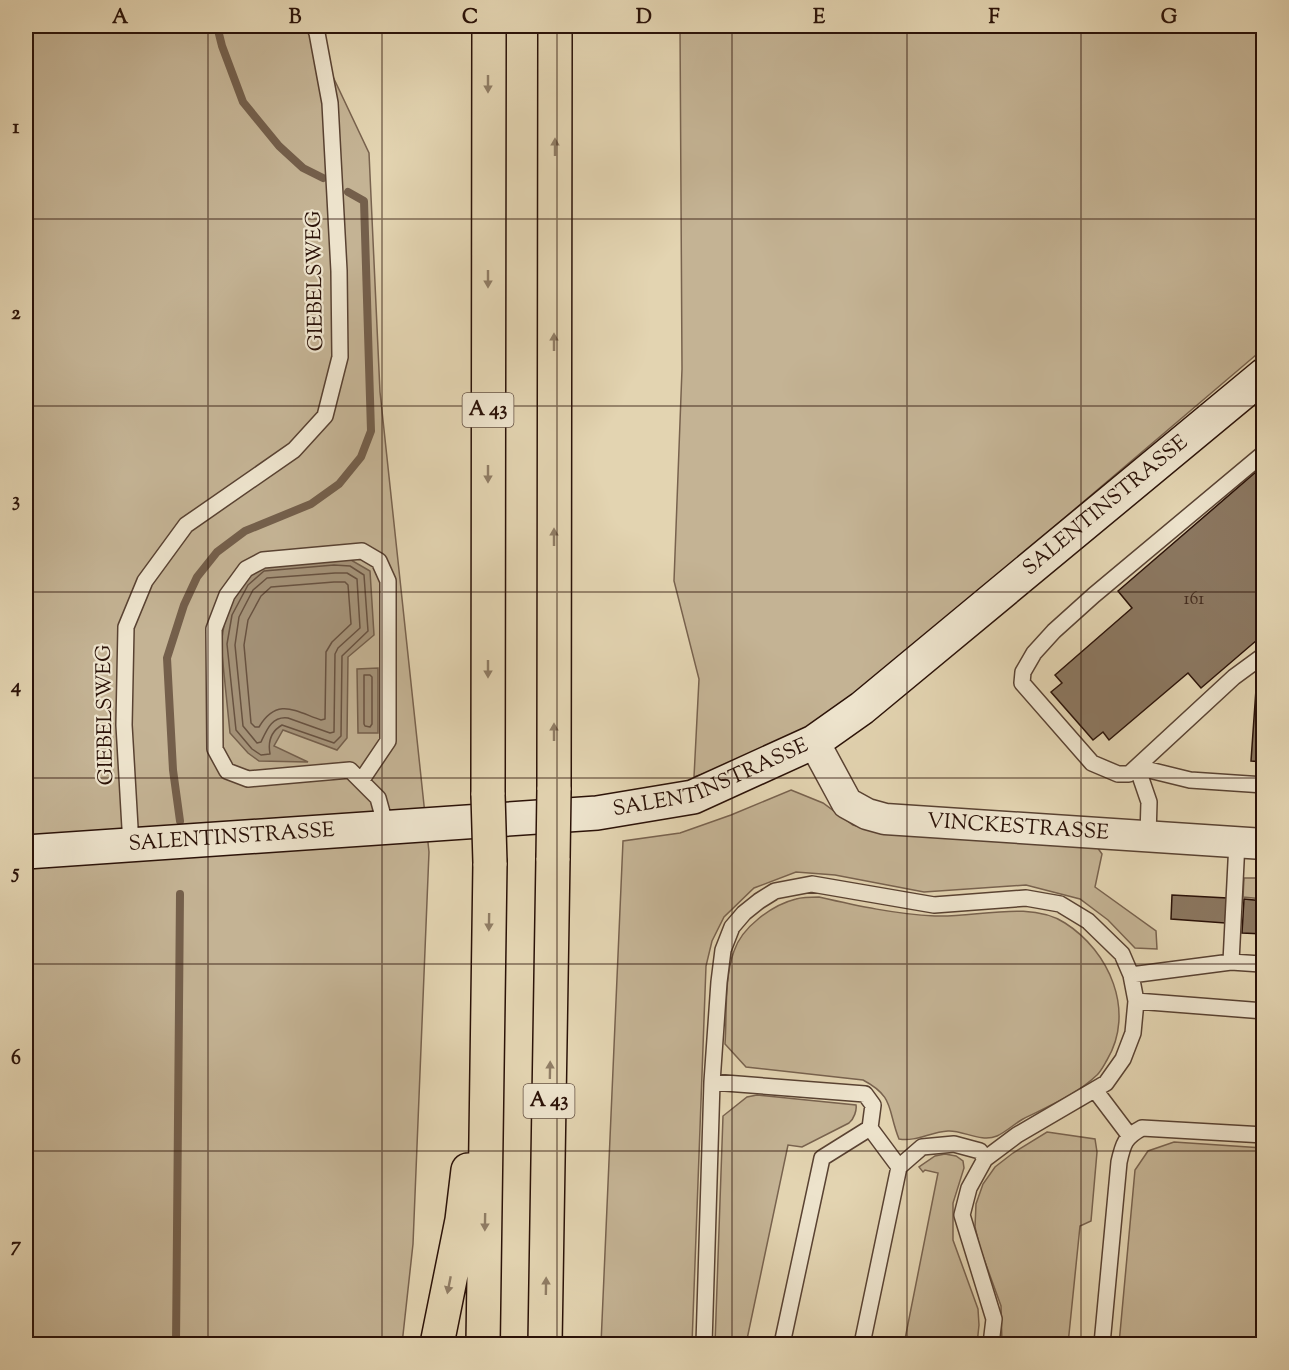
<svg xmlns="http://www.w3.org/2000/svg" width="1289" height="1370" viewBox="0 0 1289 1370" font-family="'Sorts Mill Goudy',serif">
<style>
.green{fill:#c4b394;stroke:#78624e;stroke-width:1.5}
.water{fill:#a49278;stroke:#745f4b;stroke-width:1.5}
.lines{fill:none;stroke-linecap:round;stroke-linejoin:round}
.shore{stroke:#685240;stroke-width:1.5}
.stream{stroke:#745f4b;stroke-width:8}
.building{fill:#8b7760;stroke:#2b1208;stroke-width:1.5}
.lane-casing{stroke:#594232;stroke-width:18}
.street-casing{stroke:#594232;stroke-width:33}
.secondary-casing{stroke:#2b1208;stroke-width:36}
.highway-casing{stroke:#2b1208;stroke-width:36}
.lane{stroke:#ede3cc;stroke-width:15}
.street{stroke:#ede3cc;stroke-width:30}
.secondary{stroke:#ede3cc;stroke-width:33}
.highway{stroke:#e3d4b1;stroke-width:33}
.highway-bridge-casing{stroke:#2b1208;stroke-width:36;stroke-linecap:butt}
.highway-bridge{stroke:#e3d4b1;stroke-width:33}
.oneway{fill:#907d65}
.grid{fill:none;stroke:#2b1208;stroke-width:1.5;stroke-opacity:0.55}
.labels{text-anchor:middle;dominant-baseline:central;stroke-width:4.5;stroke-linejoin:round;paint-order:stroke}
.number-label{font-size:18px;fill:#432b1e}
.shield{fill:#ede3cc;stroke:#655143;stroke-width:1.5}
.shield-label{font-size:20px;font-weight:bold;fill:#2b1208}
.street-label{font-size:21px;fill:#2b1208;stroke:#ede3cc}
.neatline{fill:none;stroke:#2b1208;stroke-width:2}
.grid-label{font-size:20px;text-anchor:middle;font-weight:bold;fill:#2b1208}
</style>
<rect width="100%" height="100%" fill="#e3d4b1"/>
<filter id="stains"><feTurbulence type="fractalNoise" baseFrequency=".00333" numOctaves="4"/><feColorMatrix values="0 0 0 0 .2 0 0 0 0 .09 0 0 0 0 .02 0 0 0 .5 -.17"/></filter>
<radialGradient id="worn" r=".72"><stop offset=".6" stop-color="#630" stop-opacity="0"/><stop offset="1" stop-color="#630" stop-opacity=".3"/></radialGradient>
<path class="green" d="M26,26H309L369,153L380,392L429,852L413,1244L402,1344H26Z
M680,26H1263V349L888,668C858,690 827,720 794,737C763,754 728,765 694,777L699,679L674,581L682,369Z
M791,790L823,803L853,825L882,833L1097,847L1102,854L1095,887L1156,931L1157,949L1135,948L1108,920L1080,899L1026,885L924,892L835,875L796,872L754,888L724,917L712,941L706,966L692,1344H601L623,841L680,833L731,815Z
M1244,878H1263V899L1243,897Z
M819,897C858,906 895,914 935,916C975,918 1029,900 1065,923C1109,951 1136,1011 1107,1060C1104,1065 1101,1071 1097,1075C1076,1095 1049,1106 1023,1119C1014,1124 1006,1132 997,1136C981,1143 963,1130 948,1131C930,1132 916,1142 899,1139C887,1109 895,1097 863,1080L746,1067L725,1044C727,1016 724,978 734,951C742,927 772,905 796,899C803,897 812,897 819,897Z
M757,1095L856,1105C857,1110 854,1119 849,1123L802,1147L788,1145L746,1344H715L723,1116L747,1097Z
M1047,1132L1095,1139L1097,1152L1091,1221L1080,1226L1068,1344H1002L1001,1306L980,1248L975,1227L976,1204L983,1184L995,1167L1013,1153Z
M1174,1142L1263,1148V1344H1119L1135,1170L1148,1151Z
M945,1154L956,1156L963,1161L964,1168L953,1203V1240L978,1309L979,1325L977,1344H904L938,1173L925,1170L923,1172L919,1167L935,1156Z"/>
<path class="water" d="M334,559L351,560L370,571L374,635L348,657L347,738L337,750L283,730L274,746L308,762L259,761L248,753L230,733L221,644L226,613L243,581L262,565Z
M378,668V733H358L357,669Z"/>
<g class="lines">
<path class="shore" d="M334,565L350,566L364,575L368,631L342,656L341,736L334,743L282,725C270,732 268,743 270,754L261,755L252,749L236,730L227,644L232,615L248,585L264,571Z
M335,573H347L357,579L360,628L338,648L335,654L334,732L330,733L288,718C272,716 267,729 261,742L257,743L243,726L235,645L239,617L253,590L267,578Z
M334,582H345L348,585L351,624L332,642L326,652L325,719L321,720C295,711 277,697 259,727H255L251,723L244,645L248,620L261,596L271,587Z
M364,675H370L372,677V724L370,727L365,726L364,724Z"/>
<path class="stream" d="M217,26L222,46L243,102L279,146L303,168L323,178
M180,821L173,770L167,658L184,605L197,577L217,552L245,531L311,504L339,484L361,457L371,431L364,201L348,192
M176,1344L180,894"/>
</g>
<path class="building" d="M1264,465V634L1201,688L1188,673L1109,740L1103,732L1093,740L1051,692L1062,683L1055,675L1132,608L1118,591Z
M1257,675L1264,676V762L1251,761Z
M1172,895L1227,898L1225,923L1171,919Z
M1244,899L1264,901V934L1242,933Z"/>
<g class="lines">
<g class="lane-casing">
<path id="lane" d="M1264,453L1094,595L1054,631L1034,653L1023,672L1022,683L1092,763L1118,774H1129L1234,677L1264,655
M1137,767L1190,780L1264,785
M1137,767L1149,802L1148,836
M361,781L350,770L248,779L227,771L215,749L214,629L227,595L246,569L263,560L362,551L379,561L388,581V741L361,781L378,798L386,827
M131,845L124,725L126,627L145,581L186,525L294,450L325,416L340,357L339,271L330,103L317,33L314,26
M1231,962L1237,842
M1131,975L1231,962L1261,964L1264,962
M1136,1001L1264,1011
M712,1082L865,1094L873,1105L870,1128L822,1158L782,1344
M1095,1090L1129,1135
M870,1128L899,1167
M704,1344L712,1082L719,982L723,950L732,927L744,913L759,901L775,891L812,884L934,905L1026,898L1060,904L1088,921L1122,954L1131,975L1136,1001L1133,1033L1123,1059L1106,1083L1017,1135L985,1159L969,1188L962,1215L994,1319L991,1344
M862,1344L899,1167L922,1147L954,1144L980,1151L985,1159
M1102,1344L1119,1162C1123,1144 1125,1137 1142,1128L1264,1135"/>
</g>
<g class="street-casing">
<g id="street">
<path id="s1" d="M814,742L847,803L867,814L885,819L1264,844"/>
</g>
</g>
<g class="secondary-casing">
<g id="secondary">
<path id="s2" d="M26,852L597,813L693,797L814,742L862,708L1264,375"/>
</g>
</g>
<g class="highway-casing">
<path id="highway" d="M554,790L555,26
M488,795L489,26
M437,1344L462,1220L468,1170
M483,1344L490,863
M545,1344L553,858"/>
</g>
<use href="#lane" class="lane"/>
<use href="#street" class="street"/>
<use href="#secondary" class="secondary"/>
<use href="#highway" class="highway"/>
<g class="highway-bridge-casing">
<path id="highway-bridge" d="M488,795L490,863
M553,858L554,790"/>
</g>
<use href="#highway-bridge" class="highway-bridge"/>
</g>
<defs><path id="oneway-solid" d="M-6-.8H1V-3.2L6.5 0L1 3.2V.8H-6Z" transform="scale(1.5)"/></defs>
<g class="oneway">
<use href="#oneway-solid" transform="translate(488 84) rotate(90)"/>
<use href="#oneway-solid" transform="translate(555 147) rotate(-90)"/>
<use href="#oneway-solid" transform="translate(488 279) rotate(90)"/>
<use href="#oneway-solid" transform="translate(554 342) rotate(-90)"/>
<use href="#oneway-solid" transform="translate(488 474) rotate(90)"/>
<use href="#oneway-solid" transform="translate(554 537) rotate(-90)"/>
<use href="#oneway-solid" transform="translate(488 669) rotate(90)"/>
<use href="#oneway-solid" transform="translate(554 732) rotate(-90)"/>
<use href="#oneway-solid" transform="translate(489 922) rotate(91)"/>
<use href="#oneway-solid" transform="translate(550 1070) rotate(-89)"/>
<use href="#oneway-solid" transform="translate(485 1222) rotate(91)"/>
<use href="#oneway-solid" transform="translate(449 1285) rotate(101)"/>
<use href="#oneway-solid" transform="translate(546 1286) rotate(-89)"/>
</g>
<path class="grid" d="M208,26V1344M382,26V1344M557,26V1344M732,26V1344M907,26V1344M1081,26V1344M26,219H1264M26,406H1264M26,592H1264M26,778H1264M26,964H1264M26,1151H1264"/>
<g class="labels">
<g class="number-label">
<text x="1194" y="600">161</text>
</g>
<g class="shield">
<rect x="462.5" y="393" width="51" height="34" rx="4.5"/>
<rect x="523.5" y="1084" width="51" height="34" rx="4.5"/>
</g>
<g class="shield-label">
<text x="488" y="410">A 43</text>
<text x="549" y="1101">A 43</text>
</g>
<g class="street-label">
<text transform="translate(316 281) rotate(-91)">GIEBELSWEG</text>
<text stroke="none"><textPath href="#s2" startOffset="1178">SALENTINSTRASSE</textPath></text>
<text transform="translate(106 715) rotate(-91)">GIEBELSWEG</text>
<text stroke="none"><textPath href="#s2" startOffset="692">SALENTINSTRASSE</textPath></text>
<text stroke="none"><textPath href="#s1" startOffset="244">VINCKESTRASSE</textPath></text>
<text stroke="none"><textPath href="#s2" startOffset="206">SALENTINSTRASSE</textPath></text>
</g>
</g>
<rect width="1289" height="1370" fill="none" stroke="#e3d4b1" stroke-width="66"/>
<rect x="33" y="33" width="1223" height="1304" class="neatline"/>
<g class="grid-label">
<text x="120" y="23">A</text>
<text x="295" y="23">B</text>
<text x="470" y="23">C</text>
<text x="644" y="23">D</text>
<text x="819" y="23">E</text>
<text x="994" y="23">F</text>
<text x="1169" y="23">G</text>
<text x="16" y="133">1</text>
<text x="16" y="319">2</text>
<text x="16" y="506">3</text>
<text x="16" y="692">4</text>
<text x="16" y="878">5</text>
<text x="16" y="1064">6</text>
<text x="16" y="1251">7</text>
</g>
<rect width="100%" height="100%" filter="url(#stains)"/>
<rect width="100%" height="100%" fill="url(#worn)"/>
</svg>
